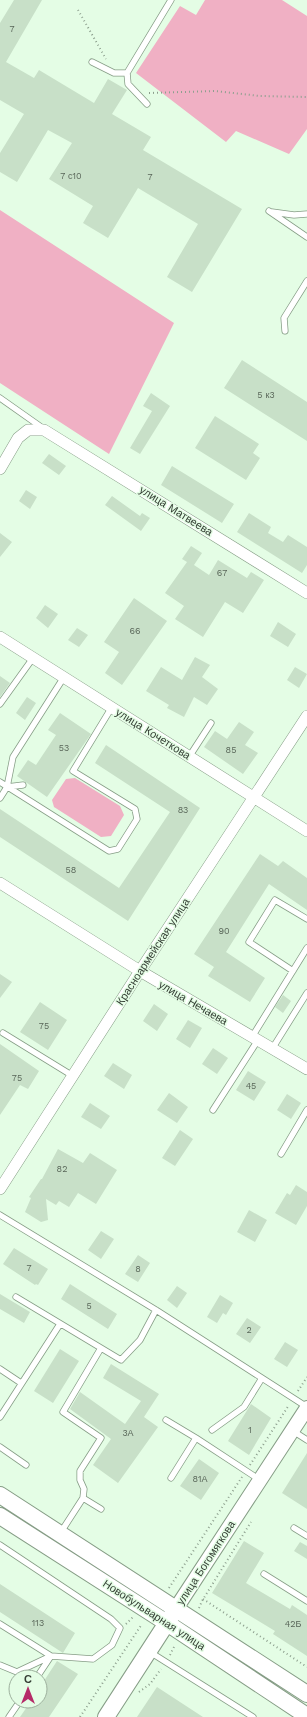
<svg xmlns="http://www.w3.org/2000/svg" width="307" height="1717" viewBox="0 0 307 1717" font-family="'Work Sans',sans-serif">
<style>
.green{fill:#f0b0c4}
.building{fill:#c8e0c8}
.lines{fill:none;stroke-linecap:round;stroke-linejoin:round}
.service-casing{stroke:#869d86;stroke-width:7}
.minor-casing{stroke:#869d86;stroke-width:12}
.tertiary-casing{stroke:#869d86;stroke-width:16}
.secondary-casing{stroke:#869d86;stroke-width:18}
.path{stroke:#8d9f8e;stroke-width:2;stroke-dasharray:1 3;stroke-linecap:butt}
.service{stroke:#fff;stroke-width:5.5}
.minor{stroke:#fff;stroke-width:11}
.tertiary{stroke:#fff;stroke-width:14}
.secondary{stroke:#fff;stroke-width:16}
.labels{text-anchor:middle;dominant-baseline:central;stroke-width:3;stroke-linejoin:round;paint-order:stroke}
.number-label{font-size:9px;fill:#596659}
.street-label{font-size:11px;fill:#343e34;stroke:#e4fde5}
</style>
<rect width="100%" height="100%" fill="#e4fde5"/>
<path class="green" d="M205,0H282L307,16V129L289,154L236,131L226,142L136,73L180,6L196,15Z
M0,210L174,323L109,454L0,383Z
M75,778L120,806L124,815L111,836L101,837L54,807L52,800L66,779Z"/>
<path class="building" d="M14,0H42L6,62L34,78L39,70L94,103L108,79L127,90L112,114L151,137L143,150L242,209L192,292L167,277L198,224L138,188L108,238L83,223L93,206L49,179L72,143L48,130L17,182L0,172V153L24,114L0,100V23Z
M242,360L307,402V441L224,388Z
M151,393L170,406L140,454L130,448L152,411L143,406Z
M215,416L259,444L253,453L260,458L246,480L195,448Z
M49,454L66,466L59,475L42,463Z
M172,466L234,504L222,523L161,485Z
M26,490L37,497L30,509L19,501Z
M112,496L140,516L142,513L150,518L141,531L105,505Z
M249,513L271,527L268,533L283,542L288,535L307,547V565L302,573L237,532Z
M0,533L12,542L0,557Z
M191,546L202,553L194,565L209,575L218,560L247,578L251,572L264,580L243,613L225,602L203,637L175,619L184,606L165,593L187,562L182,559Z
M134,598L167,621L122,685L105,673L119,652L104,642Z
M45,605L58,614L48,628L36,618Z
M278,622L296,634L288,647L270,636Z
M77,628L88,635L79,647L68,640Z
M195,657L210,665L202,677L218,689L207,705L194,697L184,717L167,708L169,705L146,691L161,667L182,680Z
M295,667L307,674L299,688L287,680Z
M0,676L10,683L0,697Z
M27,697L36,703L25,720L16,713Z
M60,713L91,734L47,797L17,776L28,760L36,765L56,735L48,730Z
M239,722L254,732L245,745L258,753L243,774L204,747L215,731L227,739Z
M106,745L200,808L128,921L0,837V809L119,888L170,812L95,763Z
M260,854L278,866L283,861L307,878V910L269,884L226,952L265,978L250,1002L208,976L214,967L194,954Z
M0,974L12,982L0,998Z
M283,995L291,1001L283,1013L275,1007Z
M40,1002L67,1020L48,1050L20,1032Z
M154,1004L168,1014L157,1031L143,1021Z
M188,1020L202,1028L190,1048L176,1039Z
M0,1044L39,1071L28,1089L20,1085L0,1115Z
M213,1048L228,1058L217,1074L202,1064Z
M113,1063L132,1075L124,1089L104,1076Z
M248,1071L266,1082L254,1101L236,1090Z
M169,1093L188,1107L177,1123L157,1110Z
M287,1094L301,1103L291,1119L277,1110Z
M90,1103L110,1116L101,1129L81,1117Z
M180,1130L193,1139L175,1166L162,1158Z
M58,1149L83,1163L90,1153L117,1170L96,1204L78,1193L69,1207L59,1201L56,1205L46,1199L48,1220L41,1222L25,1212L31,1198L29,1197L41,1179H42Z
M296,1185L307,1192V1206L296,1225L275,1213L287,1193L290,1195Z
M249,1210L267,1220L255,1242L237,1232Z
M101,1231L114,1239L101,1259L88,1250Z
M14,1248L48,1269L38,1285L36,1284L35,1285L3,1264Z
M138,1255L150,1263L138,1282L125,1274Z
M70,1284L117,1314L108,1329L61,1299Z
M177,1286L187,1293L177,1308L167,1300Z
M0,1294L30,1312L24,1323L0,1309Z
M220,1295L233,1303L226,1315L223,1313L217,1323L207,1317Z
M247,1318L261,1327L250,1343L236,1334Z
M285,1342L298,1350L287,1367L274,1359Z
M60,1349L79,1361L53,1403L34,1391Z
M111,1364L159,1394L144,1417L158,1427L118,1483L93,1465L111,1439L70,1409L80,1392L125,1424L141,1401L103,1378Z
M251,1404L271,1418L249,1455L228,1441Z
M307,1453V1509L282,1493Z
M199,1459L219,1473L201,1500L180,1486Z
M244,1541L264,1553L246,1583L290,1609L292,1605L307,1615V1656L273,1634L275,1631L212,1593Z
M300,1542L307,1546V1559L294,1551Z
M0,1584L75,1633L63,1653L0,1612Z
M57,1661L78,1674L49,1717H20L31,1701H40V1687Z
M157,1687L203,1717H137Z"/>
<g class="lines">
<g class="service-casing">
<path id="service" d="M92,62L114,73H127L171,0
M127,73L128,84L147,104
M269,211L307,237
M272,212L294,215L307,214
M285,331L284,318L307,281
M0,398L44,429
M0,704L33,658
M189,757L211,723
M0,782L109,851L118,849L137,819L135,809L73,771L112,707
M7,787L23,785
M0,798L7,787L13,757L64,677
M293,971L249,942L275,900L307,919
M3,1033L73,1076
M252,1037L307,948
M272,1049L307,993
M213,1110L258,1040
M281,1154L307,1110
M0,1215L156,1310L307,1407
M16,1297L121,1360L140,1340L156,1310
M0,1369L21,1383
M0,1417L60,1324
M166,1420L196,1438
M212,1430L244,1407L262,1378
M293,1431L307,1440
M0,1447L26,1465
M171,1478L196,1438L260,1480
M83,1498L101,1509
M294,1528L307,1536
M61,1532L83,1498L84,1489L80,1480V1471L101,1438L63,1412L101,1348
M0,1545L111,1619L120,1628L112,1645L93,1659L51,1656L17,1672L0,1665
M264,1574L307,1601
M0,1624L51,1656L37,1677
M150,1652L253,1717
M9,1717L20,1701"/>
</g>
<g class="minor-casing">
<path id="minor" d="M0,469L18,438L28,430H44L307,593
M0,637L307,831
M0,883L140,971L307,1069
M0,1189L140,971L307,716"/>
</g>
<g class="tertiary-casing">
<path id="tertiary" d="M175,1610L307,1408"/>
</g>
<g class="secondary-casing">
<path id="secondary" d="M0,1495L307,1694
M0,1516L167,1623L307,1716
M106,1717L172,1615"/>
</g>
<path class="path" d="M78,10L106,59
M149,93L215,91L260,96L307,97
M298,1391L307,1377
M250,1465L289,1405
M169,1588L242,1477
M203,1599L307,1667
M199,1608L202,1601L251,1522
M126,1624L133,1617
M170,1655L175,1645
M139,1692L150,1684L161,1669
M80,1717L142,1624"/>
<use href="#service" class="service"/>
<use href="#minor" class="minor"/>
<use href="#tertiary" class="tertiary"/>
<use href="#secondary" class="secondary"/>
</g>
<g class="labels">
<g class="number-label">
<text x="12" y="29">7</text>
<text x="71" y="176">7 с10</text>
<text x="150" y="177">7</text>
<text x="266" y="395">5 к3</text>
<text x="222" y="573">67</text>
<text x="135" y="631">66</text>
<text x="64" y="748">53</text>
<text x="231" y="750">85</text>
<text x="183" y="810">83</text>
<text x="71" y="870">58</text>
<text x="224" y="931">90</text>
<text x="44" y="1026">75</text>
<text x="17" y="1078">75</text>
<text x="251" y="1086">45</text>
<text x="62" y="1169">82</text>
<text x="29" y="1268">7</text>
<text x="138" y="1269">8</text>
<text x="89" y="1306">5</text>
<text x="249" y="1330">2</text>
<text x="250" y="1430">1</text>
<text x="128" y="1433">3А</text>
<text x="200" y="1479">81А</text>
<text x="38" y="1623">113</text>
<text x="293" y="1624">42Б</text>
</g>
<g class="street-label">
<text transform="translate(176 511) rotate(32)">улица Матвеева</text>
<text transform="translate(153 734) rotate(32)">улица Кочеткова</text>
<text transform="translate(153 952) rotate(-57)">Красноармейская улица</text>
<text transform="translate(193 1003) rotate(30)">улица Нечаева</text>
<text transform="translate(206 1563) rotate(-57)">улица Богомягкова</text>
<text transform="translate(154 1615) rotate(33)">Новобульварная улица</text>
</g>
</g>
<g transform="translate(28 1689)"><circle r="19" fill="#e4fde5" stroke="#9eb19e"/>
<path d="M0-3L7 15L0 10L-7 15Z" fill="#b52b68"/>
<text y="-6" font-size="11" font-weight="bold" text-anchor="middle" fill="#343e34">С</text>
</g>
</svg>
